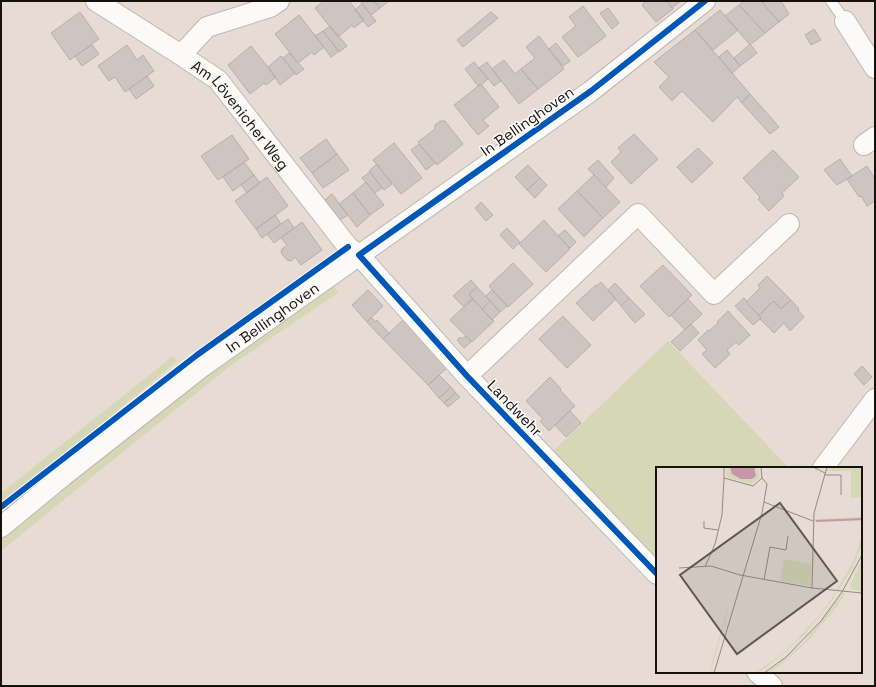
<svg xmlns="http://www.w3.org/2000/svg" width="876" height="687" viewBox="0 0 876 687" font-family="'Space Grotesk',sans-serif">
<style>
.green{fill:#d5d7b7}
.building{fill:#cec4c0;stroke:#b9aeab}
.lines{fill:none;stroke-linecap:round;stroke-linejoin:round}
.service-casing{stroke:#c0b7b1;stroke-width:12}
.minor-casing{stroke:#c0b7b1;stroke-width:22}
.service{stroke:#fbfaf9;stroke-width:10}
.minor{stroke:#fbfaf9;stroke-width:20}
.cycleway-casing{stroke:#fff;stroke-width:8}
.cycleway{stroke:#0057b8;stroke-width:6}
.labels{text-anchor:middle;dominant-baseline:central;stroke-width:3;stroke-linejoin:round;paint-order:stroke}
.street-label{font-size:15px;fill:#17100b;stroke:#fff}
.inset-river{fill:none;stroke:#c696a9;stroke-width:2}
.inset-road{fill:none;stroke:#948a84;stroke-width:1}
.view{fill:#605751;fill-opacity:0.15;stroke:#605751;stroke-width:2}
.inset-edge{fill:none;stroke:#17100b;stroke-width:2}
</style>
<rect width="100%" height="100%" fill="#e7dbd4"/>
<path class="green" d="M333,284L338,293L234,363L140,438L1,551V539L142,423Z
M668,341L789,468H657V564L552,452Z
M173,356L177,361L87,436L1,505V493Z"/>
<path class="building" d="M324,1H349L364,20L354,28L352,25L338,37L315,8Z
M360,1H374L380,8L371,15Z
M374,1H389L380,8Z
M646,1H667L673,9L656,22L642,5Z
M667,1H681L672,8Z
M744,1H761L779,22L765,33L739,5Z
M761,1H781L789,14L779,22Z
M362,4L376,21L368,27L355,10Z
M739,5L765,33L750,45L725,16Z
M583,6L606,36L578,57L562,37L576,26L569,17Z
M608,8L619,23L612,29L600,13Z
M720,10L738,30L713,50L695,30Z
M80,12L99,39L70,60L51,33Z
M491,12L498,18L463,47L457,40Z
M299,15L324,47L314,55L312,52L298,63L275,34Z
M330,26L347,46L339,52L323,31Z
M814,29L821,40L811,45L805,35Z
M695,30L750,94L742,103L737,97L713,122L682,91L672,101L659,87L669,77L654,62Z
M323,31L339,51L331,57L315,36Z
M539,36L564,69L538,89L521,69L535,58L526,47Z
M556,43L570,61L563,66L549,49Z
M750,44L757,53L740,66L734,58Z
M92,45L99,54L82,66L75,56Z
M127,45L137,60L143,55L154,71L125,92L115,77L109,81L98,66Z
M251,46L276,77L266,85L264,83L250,94L228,65Z
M727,50L740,66L732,73L719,57Z
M289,53L304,69L296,75L283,58Z
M281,56L295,73L280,85L268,67Z
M504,60L515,74L521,69L538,89L519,104L492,69Z
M474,62L488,79L481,85V84L478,86L465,69Z
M487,62L501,81L494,86L479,68Z
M147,76L154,86L136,99L129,89Z
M481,84L499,107L483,120L489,126L478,135L454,105Z
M750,94L779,127L770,134L742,103Z
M440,121H445L463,144L437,165L418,142L435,129V125Z
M634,134L658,159L631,184L611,162L621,152L618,148Z
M232,135L249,159L218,180L201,156Z
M326,139L337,154L312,173L300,158Z
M394,143L422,178L401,194L373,160Z
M419,144L435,163L426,170L411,150Z
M698,148L713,163L692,183L677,167Z
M773,150L799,177L782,193L784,196L769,211L758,199L760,197L743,178Z
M337,154L349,170L323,188L312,173Z
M840,159L852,176L837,185L824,170Z
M598,160L614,178L606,187L588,169Z
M244,162L254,175L233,191L223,177Z
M377,164L392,184L384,190L369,171Z
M528,165L540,178L527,190L515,177Z
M867,166L875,179V201L867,206L861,196L859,197L847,179Z
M370,172L382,188L375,193L362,178Z
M254,175L260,183L247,193L241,185Z
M594,175L620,202L603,218L577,191Z
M267,177L288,206L256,229L235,201Z
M540,178L547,185L535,198L527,190Z
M366,182L384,205L370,215L353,193Z
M577,191L603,218L584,237L558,209Z
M353,193L370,215L357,227L339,204Z
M332,194L348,215L340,220L325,200Z
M481,202L493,215L486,221L475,208Z
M275,215L281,224L262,238L256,229Z
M288,219L294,228L274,243L267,234Z
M544,220L570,249L546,272L519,244Z
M302,222L322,250L301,265L295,257L291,261L287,260L281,253L282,249L287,245L281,238Z
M507,228L520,242L513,249L500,235Z
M565,230L576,242L570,248L558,236Z
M513,263L533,284L508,307L489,286Z
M663,265L692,295L669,317L640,286Z
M767,276L791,300L781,309L774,301L759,315L746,302L760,288L758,285Z
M471,280L477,287L469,294L473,299L464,307L453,296Z
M601,282L616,299L593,321L576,303L596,285L597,286Z
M615,283L629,298L621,306L608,290Z
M477,287L490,301L482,309L473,299L469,294Z
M368,290L383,306L367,322L352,305Z
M492,290L507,306L500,312L486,296Z
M629,298L645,314L635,323L621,306Z
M744,298L747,301L746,302L761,318L753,325L735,306Z
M472,299L494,321L472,342L450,320Z
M688,299L702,314L685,330L671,315Z
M791,300L799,309L798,310L804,317L790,331L784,323L774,333L760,319L761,318L759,315L774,301L781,309Z
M490,301L500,312L492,320L482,309Z
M728,311L750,335L739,345L736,342L727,350L730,354L715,368L702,354L707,350L698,340L708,330L709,331L718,323L717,322Z
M563,316L591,345L567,368L539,339Z
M371,317L376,322L377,320L389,333L383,339L367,322Z
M403,320L448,367L428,385L383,339Z
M691,324L699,333L680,351L671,342Z
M466,336L471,342L464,348L457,340L460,337L461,339Z
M862,366L872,377L864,385L854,374Z
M439,375L451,387L439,398L428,385Z
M550,377L561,389L560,390L575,406L549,431L540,421L543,419L526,401Z
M451,387L456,393L444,403L439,398Z
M456,393L460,397L448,407L444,403Z
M570,411L581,423L566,437L555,425Z"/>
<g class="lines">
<g class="service-casing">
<path id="service" d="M831,1L845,21"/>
</g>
<g class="minor-casing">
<g id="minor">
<path id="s1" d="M96,1L181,55L218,80L348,247L359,255L467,376L657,574"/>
<path d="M845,21L875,68"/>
<path d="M181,55L207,27L270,7L279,1"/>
<path d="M864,145L875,137"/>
<path d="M467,376L638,214L714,294L789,224"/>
<path d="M823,468L875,399"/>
<path id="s2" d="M1,527L63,476L203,366L591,91L705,1"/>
<path d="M757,672L772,686"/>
</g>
</g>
<use href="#service" class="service"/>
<use href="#minor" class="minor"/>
<g class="cycleway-casing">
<path id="cycleway" d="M1,507L197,355L348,247
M657,574L467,376L359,255L591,91L705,1"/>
</g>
<use href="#cycleway" class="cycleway"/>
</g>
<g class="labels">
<g class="street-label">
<text stroke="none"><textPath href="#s1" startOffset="186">Am Lövenicher Weg</textPath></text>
<text transform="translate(527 121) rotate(-35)">In Bellinghoven</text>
<text stroke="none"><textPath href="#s2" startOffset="343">In Bellinghoven</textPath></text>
<text transform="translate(515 408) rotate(46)">Landwehr</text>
</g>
</g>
<g transform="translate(656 467)">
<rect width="206" height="206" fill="#e7dbd4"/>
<path d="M70,0L96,12L99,9L98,0H102L104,10L96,17L71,10ZM171,0H206V30L195,31V4H170ZM206,50V54L158,55V52ZM206,70V78L197,100L183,123H180L197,95ZM128,92L155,97V119L124,114ZM206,92V125L196,122L194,118ZM180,125L178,131L149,167L127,187L108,202L99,206L126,187L145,168L166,145ZM187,126H189L180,141L151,175L120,202L111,206L148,175ZM73,135L70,151L54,206L56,195Z" fill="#d5d7b7"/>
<path d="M74,0H98L100,9L96,12H85L76,7Z" fill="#c696a9"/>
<path class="inset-river" d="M160,54L206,52"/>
<path class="inset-road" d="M68,0V11L97,19L106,11L105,0M157,0L169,6M168,8H185V28M108,35L157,54M48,54V61L62,63M49,100L59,77L66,48L68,11M23,101L55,99L84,108L156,121L206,126M108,113L114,80L130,83L132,69M156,121L158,46L171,0M58,206L106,46L111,17L106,11M108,206L130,190L165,154L186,125L206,88"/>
<path class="view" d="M124,36L181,114L81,187L24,108Z"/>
<rect width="206" height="206" class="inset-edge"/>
</g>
<rect width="876" height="687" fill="none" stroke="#17100b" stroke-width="4"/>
</svg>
